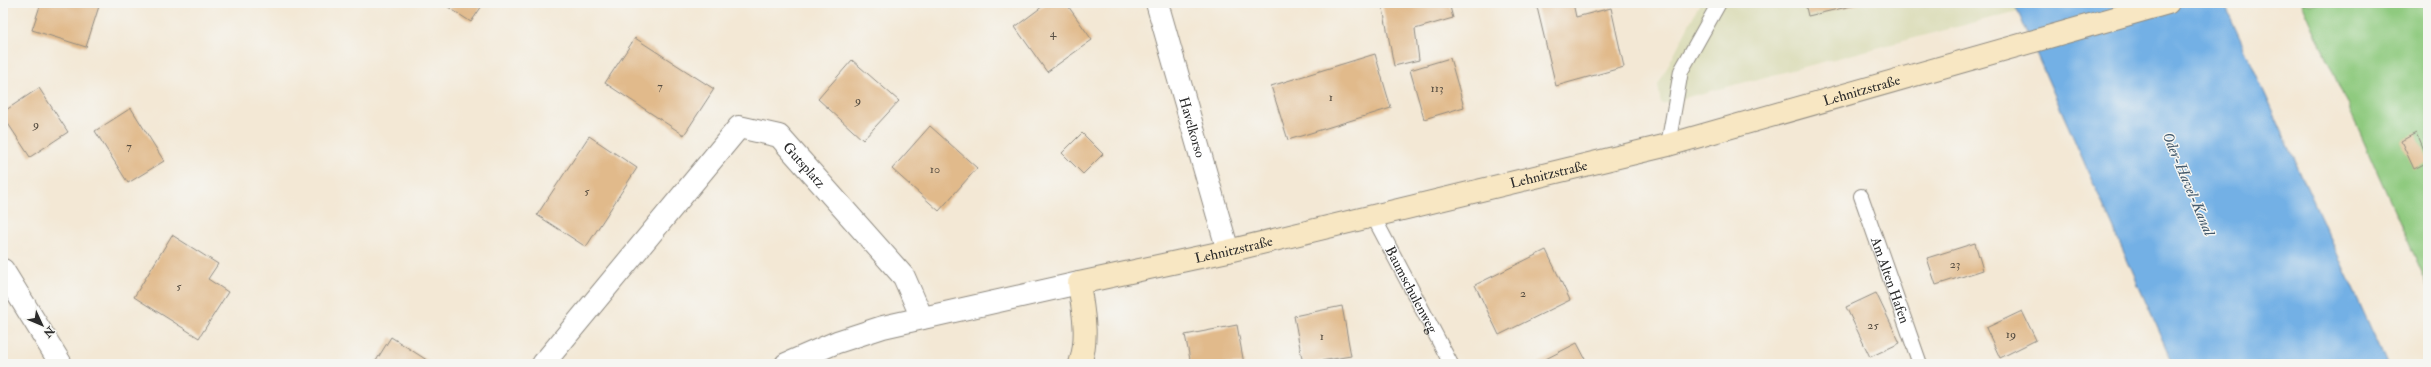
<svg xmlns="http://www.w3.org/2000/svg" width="2431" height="367" viewBox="0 0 2431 367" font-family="'IM FELL Double Pica',serif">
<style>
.built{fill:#dddebc}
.green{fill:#8fca7f;stroke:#5d7a55}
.water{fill:#73b0e5;stroke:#4f6e88}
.building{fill:#e1ba8b}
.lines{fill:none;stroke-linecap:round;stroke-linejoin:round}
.service-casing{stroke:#8f8a80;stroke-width:16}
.minor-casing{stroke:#8f8a80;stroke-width:24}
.tertiary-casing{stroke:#8f8a80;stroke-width:24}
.secondary-casing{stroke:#8f8a80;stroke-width:24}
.service{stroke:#fff;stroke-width:14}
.minor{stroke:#fff;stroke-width:22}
.tertiary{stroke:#fff;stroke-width:22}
.secondary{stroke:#f8e7c3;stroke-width:22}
.labels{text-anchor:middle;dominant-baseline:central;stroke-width:3;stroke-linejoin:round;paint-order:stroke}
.number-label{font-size:12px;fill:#584f43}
.street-label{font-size:14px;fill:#2b2b2b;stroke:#f6f6f2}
.water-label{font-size:15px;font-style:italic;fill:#445a6c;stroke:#f6f6f2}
</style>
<rect width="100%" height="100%" fill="#f6f6f2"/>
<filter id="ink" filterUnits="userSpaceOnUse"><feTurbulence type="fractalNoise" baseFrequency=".025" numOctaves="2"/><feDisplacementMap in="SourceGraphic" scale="8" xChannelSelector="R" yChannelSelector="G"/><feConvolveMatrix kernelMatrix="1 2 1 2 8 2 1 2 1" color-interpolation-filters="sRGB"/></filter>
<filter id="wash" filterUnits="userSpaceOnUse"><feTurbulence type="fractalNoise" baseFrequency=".012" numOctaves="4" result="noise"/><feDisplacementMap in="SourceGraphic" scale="16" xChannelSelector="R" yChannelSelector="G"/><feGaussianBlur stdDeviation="0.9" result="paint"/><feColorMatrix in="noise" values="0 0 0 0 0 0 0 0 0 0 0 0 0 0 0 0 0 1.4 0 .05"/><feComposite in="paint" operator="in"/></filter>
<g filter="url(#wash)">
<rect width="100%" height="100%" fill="#f3e8d5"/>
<path class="built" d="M1700,3H2014L2018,11L1661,104L1658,85Z"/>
<path class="green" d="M2302,3H2428V286Z"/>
<path class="water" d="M2014,3H2224L2387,364H2173Z"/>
<g id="blocks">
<path class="building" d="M41,3H100L86,47L32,30Z
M442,3H484L471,22Z
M1047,3H1066L1092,40L1047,72L1015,27Z
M1382,3H1449L1453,18L1415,29L1419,60L1394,66Z
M1536,3H1573L1576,17L1611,8L1624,67L1556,86Z
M1805,3H1860V4L1808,16Z
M635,38L714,89L684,135L605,83Z
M1375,54L1391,108L1288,140L1271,86Z
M1450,58L1464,107L1424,119L1410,70Z
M852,60L899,101L863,140L818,99Z
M39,88L68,132L30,157L3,116V112Z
M131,108L164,161L128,183L95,131Z
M930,126L977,168L939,211L892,169Z
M1082,133L1103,154L1083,174L1062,153Z
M2416,133L2428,162L2414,169L2401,141Z
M589,136L637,168L586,247L537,215Z
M172,235L218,264L208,279L228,292L199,338L134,297Z
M1975,243L1983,270L1936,285L1927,258Z
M1546,250L1570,300L1499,335L1475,285Z
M1876,293L1900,343L1870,357L1846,307Z
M1342,306L1351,356L1303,364L1294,316Z
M2022,311L2036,340L2000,358L1986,328Z
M1237,325L1244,364H1191L1185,335Z
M391,337L433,364H374Z
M1577,343L1588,364H1536Z"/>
</g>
</g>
<g filter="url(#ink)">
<use href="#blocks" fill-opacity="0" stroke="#8f8a80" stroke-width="1"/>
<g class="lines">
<g class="service-casing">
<g id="service">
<path d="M1668,145L1681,71L1719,3"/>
<path id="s1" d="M1861,196L1920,364"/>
<path id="s2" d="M1373,216L1451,364"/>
</g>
</g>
<g class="minor-casing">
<g id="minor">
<path id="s3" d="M1157,3L1228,251"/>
<path id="s4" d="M543,364L739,127L779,136L904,277L922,318"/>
</g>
</g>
<g class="tertiary-casing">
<path id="tertiary" d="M3,270L61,364
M786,364L837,342L883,327L1079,283"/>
</g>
<g class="secondary-casing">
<g id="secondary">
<path id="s5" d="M1080,364C1089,336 1083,312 1079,283L1228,251L1668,145L2168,3"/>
</g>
</g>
<use href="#service" class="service"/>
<use href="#minor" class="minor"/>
<use href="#tertiary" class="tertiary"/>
<use href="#secondary" class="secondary"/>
</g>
</g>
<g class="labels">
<g class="number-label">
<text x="1053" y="33">4</text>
<text x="660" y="86">7</text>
<text x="1437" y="88">113</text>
<text x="1331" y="97">1</text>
<text x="858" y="100">9</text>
<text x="36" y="124">9</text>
<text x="129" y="146">7</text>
<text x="935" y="169">10</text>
<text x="587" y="191">5</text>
<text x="1955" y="264">23</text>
<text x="179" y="286">5</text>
<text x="1523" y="293">2</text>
<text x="1873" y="325">25</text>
<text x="2011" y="334">19</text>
<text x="1322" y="336">1</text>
</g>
<g class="street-label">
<text stroke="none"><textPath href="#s5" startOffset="888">Lehnitzstraße</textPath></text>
<text stroke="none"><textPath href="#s3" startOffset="129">Havelkorso</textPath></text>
<text stroke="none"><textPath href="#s4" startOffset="387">Gutsplatz</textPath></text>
<text stroke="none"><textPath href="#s5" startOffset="564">Lehnitzstraße</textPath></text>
<text stroke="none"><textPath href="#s5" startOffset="240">Lehnitzstraße</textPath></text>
<text stroke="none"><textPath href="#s1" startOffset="89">Am Alten Hafen</textPath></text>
<text stroke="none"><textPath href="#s2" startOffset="83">Baumschulenweg</textPath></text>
</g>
<g class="water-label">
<text transform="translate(2188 184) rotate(67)">Oder-Havel-Kanal</text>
</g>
</g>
<rect width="2431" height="367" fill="none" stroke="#f6f6f2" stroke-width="16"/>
<g transform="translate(42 325) rotate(134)" stroke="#f6f6f2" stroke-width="3" paint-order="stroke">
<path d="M0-3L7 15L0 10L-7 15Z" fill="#2b2b2b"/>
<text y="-6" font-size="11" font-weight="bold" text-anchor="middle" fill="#2b2b2b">N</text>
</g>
</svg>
